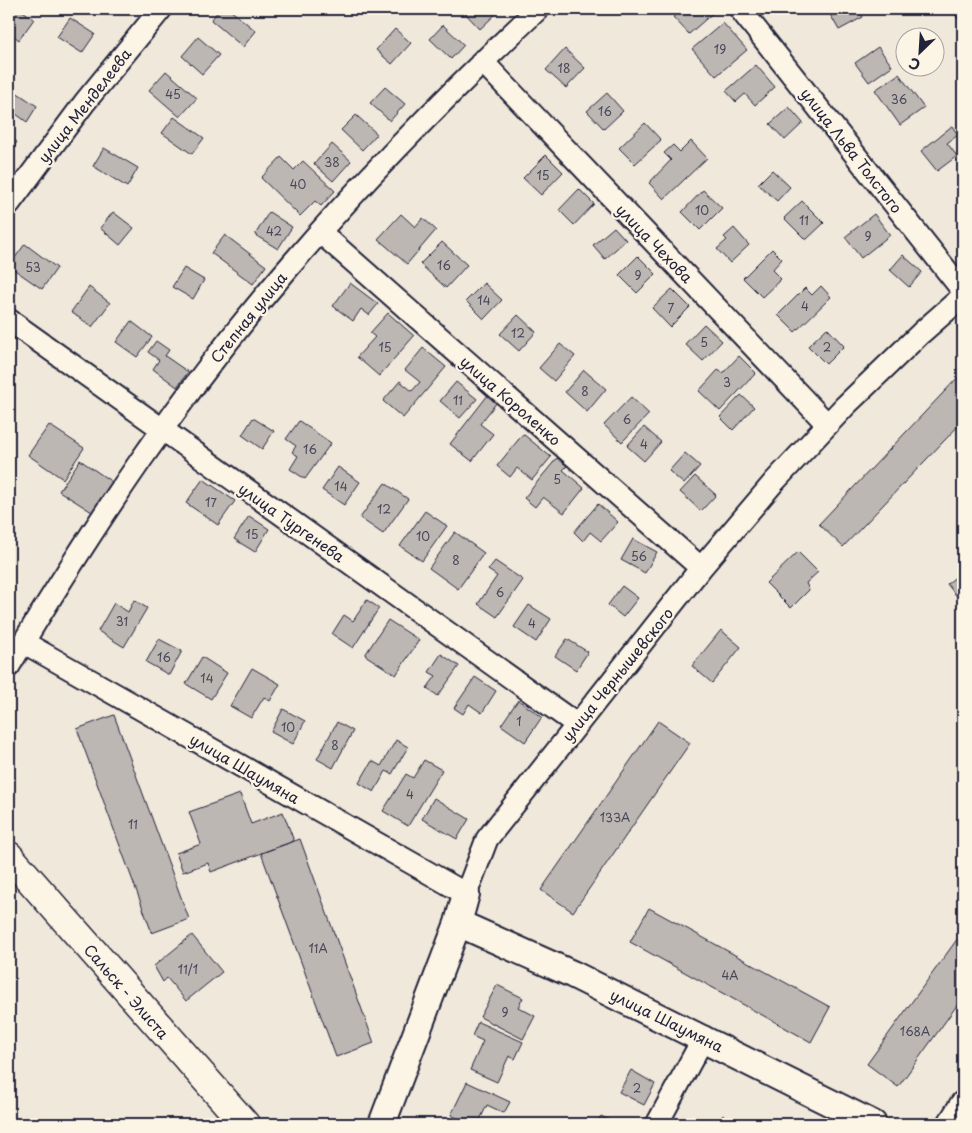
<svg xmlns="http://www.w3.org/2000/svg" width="972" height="1133" viewBox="0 0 972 1133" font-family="'Playpen Sans',sans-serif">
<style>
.building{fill:#bcb7b3;stroke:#22223b}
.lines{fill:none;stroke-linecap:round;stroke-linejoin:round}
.minor-casing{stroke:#22223b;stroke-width:25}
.tertiary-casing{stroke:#22223b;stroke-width:30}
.primary-casing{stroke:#22223b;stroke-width:31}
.minor{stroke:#fcf5e5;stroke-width:21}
.tertiary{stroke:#fcf5e5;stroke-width:26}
.primary{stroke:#fcf5e5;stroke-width:28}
.labels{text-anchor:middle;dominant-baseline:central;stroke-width:4.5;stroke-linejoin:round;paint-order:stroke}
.number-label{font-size:12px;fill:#484759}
.street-label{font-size:15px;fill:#22223b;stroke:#fcf5e5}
</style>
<rect width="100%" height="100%" fill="#efe8db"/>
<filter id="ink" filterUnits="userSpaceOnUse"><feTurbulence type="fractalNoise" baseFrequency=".02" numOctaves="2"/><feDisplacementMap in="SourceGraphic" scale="10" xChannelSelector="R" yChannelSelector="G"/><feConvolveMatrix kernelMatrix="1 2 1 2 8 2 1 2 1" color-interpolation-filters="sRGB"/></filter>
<g filter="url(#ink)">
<path class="building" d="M9,9H20L34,19L19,40L9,32Z
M220,9H229L256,31L243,47L211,20Z
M461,9H499L500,10L480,29Z
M682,9H713L715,11L689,34L673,17Z
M827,9H858L863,17L839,30Z
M952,9H963V16L958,19Z
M70,18L95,34L82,53L57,37Z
M723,23L747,50L716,76L692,49Z
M443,25L464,45L451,59L430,39Z
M395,29L411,43L392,64L376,50Z
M198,37L219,55L202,74L182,56Z
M878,47L892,66L869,82L855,63Z
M565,49L585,68L566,88L546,70Z
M756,65L775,87L755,105L745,94L736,102L726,91Z
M166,71L197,98L180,117L149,90Z
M899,74L924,108L900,125L875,90Z
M385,87L405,104L390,121L370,103Z
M16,92L37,106L27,122L9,109V103Z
M607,93L623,111L604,129L587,111Z
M789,107L803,123L785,140L770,124Z
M356,115L377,134L362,150L341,130Z
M174,117L204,138L192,154L162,133Z
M645,123L661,140L635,164L619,148Z
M952,126L958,135L947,143L957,156L937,171L921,151Z
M9,137L17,142L9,154Z
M691,141L707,158L664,199L649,183L671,160L664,153L673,145L680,152Z
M332,144L351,161L333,181L314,164Z
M104,148L138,168L127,187L93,166Z
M546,155L563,172L541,195L523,178Z
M281,157L294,170L303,161L335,191L321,206L315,201L300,216L261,178Z
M772,170L790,187L777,201L758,184Z
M579,189L594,204L574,225L559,210Z
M703,190L722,208L700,230L682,212Z
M802,201L824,223L806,240L784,218Z
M113,212L134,228L120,245L100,228Z
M269,212L292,227L278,249L255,235Z
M401,214L415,227L423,218L436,230L407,264L378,239Z
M874,214L890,235L861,258L845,237Z
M614,227L626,240L605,259L593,245Z
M734,228L749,245L730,263L717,249L727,240L724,237Z
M225,235L266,266L253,284L211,253Z
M442,242L467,265L446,288L420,264Z
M25,244L57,268L42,289L9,266Z
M772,249L782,259L772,270L781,279L762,297L743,278Z
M903,255L922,272L909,287L890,270Z
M638,256L656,274L637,293L619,275Z
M184,268L204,280L193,299L172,287Z
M350,283L378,304L369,315L361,309L353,321L333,306Z
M484,283L502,300L484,319L466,301Z
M821,286L831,297L795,332L778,315L805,288L812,295Z
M89,287L110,303L92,327L71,312Z
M672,289L690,307L670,327L652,308Z
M388,313L414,336L379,376L357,357L375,337L370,333Z
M518,315L536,332L519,351L500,334Z
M131,321L152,337L137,357L116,342Z
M704,324L722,341L703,361L685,344Z
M827,328L844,346L826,364L808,346Z
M156,341L169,350L165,356L188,372L177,387L153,369L159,360L148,352Z
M560,344L575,356L554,381L539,368Z
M423,348L446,367L403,418L383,401L400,381L412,391L420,382L405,370Z
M739,356L756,373L720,411L699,391L718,370L723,373Z
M584,370L606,389L587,412L565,392Z
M961,374L963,377V421L843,547L819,524Z
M456,382L477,399L460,418L440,401Z
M488,395L497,402L480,424L493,434L472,461L450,444Z
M741,395L754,407L733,430L720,417Z
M631,397L649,414L622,442L604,425Z
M253,418L274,431L262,449L242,435Z
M299,421L331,443L305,479L290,469L298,456L292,452L296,446L286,439Z
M49,425L84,448L63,479L28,455Z
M644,427L661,442L644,461L627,446Z
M523,434L551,457L532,480L517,468L510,477L497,466Z
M685,453L700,466L684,484L669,471Z
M557,458L567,466L563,470L584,488L564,513L543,497L535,507L524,498Z
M80,460L115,484L95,514L59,491Z
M338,467L360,482L344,505L322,490Z
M695,476L716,495L701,511L680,492Z
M203,479L235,501L218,525L186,503Z
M385,483L408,499L383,534L360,518Z
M598,504L618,522L601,541L590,532L583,541L574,532Z
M425,511L447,526L422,561L400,546Z
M249,516L269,529L255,552L234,539Z
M455,532L484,553L458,589L429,568Z
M633,539L657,552L645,573L621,560Z
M798,552L818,572L806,583L809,590L791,608L766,583Z
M495,561L523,580L497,617L478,604L497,576L488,570Z
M963,571V604L947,584Z
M622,586L638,598L623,617L608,605Z
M134,600L147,608L124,647L98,631L114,603L128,612Z
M367,600L379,608L353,648L332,634L344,615L353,621Z
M529,605L551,619L536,642L514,627Z
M388,620L419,640L396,675L365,655Z
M721,630L741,647L712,683L692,666Z
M159,639L182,651L169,675L146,662Z
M567,639L588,652L576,670L555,656Z
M441,654L459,666L438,696L427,688L436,676L429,672Z
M202,657L227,673L211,699L186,684Z
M252,668L280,684L270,701L264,697L251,718L230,706Z
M475,677L496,691L482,713L469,704L463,714L454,708Z
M518,700L542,717L525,742L501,725Z
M283,709L305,721L293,744L271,732Z
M114,715L189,919L152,933L77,729Z
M658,721L690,743L573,912L541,890Z
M337,722L353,731L333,768L317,759Z
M396,740L408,747L392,774L386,771L374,792L359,783L372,761L381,766Z
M424,760L442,770L408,826L383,811L406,774L413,778Z
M240,794L251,824L283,812L294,841L211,872L208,863L183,872L176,853L201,844L189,812Z
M434,798L469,819L457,839L422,819Z
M300,839L374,1043L336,1057L261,853Z
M649,908L830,1007L811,1042L630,942Z
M963,931V997L898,1087L867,1064Z
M192,935L222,972L186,1001L167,978L163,982L154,966Z
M497,985L523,998L518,1007L535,1016L523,1039L480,1017Z
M478,1022L523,1042L515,1059L509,1056L497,1082L470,1070L483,1041L472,1036Z
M631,1070L655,1084L644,1105L619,1092Z
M467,1082L510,1102L504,1113L487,1105L478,1124H469L451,1115Z
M723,1115L732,1120L730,1124H718Z
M601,1116L617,1124H596Z"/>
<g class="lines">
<g class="minor-casing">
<path id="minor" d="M740,9L963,291
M482,61L827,424
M9,204L85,102L161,9
M320,232L701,568
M9,320L576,724
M23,642L466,894L487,839L701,568L774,482L845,406L921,333L963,296
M9,666C93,526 183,390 290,266C368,175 451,91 538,9
M657,1124L704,1037"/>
</g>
<g class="tertiary-casing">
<path id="tertiary" d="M458,923L572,974L873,1124
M382,1124L458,923L466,894
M951,1124L963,1105"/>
</g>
<g class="primary-casing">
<path id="primary" d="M9,856L245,1124"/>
</g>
<use href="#minor" class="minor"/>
<use href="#tertiary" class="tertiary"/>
<use href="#primary" class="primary"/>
</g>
</g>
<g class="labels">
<g class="number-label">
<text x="720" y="49">19</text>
<text x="564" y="68">18</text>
<text x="173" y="94">45</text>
<text x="899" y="99">36</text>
<text x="605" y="111">16</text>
<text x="332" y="162">38</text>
<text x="543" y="175">15</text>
<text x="298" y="184">40</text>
<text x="702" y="210">10</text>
<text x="804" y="220">11</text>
<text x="274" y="231">42</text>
<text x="868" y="236">9</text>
<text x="444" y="265">16</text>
<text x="33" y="267">53</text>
<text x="638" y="275">9</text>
<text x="484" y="300">14</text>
<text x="805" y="306">4</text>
<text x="671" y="308">7</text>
<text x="518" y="333">12</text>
<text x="704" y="342">5</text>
<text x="385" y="347">15</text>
<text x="827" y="347">2</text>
<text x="727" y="382">3</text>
<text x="585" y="391">8</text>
<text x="458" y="400">11</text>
<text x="627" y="419">6</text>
<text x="644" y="444">4</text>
<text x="310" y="449">16</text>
<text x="557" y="479">5</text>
<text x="341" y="486">14</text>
<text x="211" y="502">17</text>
<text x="384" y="509">12</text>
<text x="252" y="534">15</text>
<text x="423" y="536">10</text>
<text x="639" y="556">56</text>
<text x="456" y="560">8</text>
<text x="500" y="592">6</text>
<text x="122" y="621">31</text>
<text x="532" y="623">4</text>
<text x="164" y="657">16</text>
<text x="207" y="678">14</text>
<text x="519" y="721">1</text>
<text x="288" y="727">10</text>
<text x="335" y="745">8</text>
<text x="410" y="794">4</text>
<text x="615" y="817">133А</text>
<text x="133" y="824">11</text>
<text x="318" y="948">11А</text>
<text x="188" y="969">11/1</text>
<text x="730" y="975">4А</text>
<text x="505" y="1012">9</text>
<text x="915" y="1031">168А</text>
<text x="637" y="1088">2</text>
</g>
<g class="street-label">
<text transform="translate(84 105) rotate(-52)">улица Менделеева</text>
<text transform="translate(852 150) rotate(52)">улица Льва Толстого</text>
<text transform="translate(655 243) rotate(46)">улица Чехова</text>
<text transform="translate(248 317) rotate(-51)">Степная улица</text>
<text transform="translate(511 400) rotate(41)">улица Короленко</text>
<text transform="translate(292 522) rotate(35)">улица Тургенева</text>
<text transform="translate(617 674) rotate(-51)">улица Чернышевского</text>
<text transform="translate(245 768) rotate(30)">улица Шаумяна</text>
<text transform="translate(127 991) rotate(49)">Сальск - Элиста</text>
<text transform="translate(667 1020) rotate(26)">улица Шаумяна</text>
</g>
</g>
<rect width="972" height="1133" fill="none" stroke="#fcf5e5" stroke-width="30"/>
<rect x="15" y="15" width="942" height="1103" fill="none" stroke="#22223b" stroke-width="2" filter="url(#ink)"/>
<g transform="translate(920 52) rotate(205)"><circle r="24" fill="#fcf5e5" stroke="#a5a1a1"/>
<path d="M0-4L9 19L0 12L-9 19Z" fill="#22223b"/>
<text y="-8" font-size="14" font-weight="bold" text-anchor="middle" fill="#22223b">С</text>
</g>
</svg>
